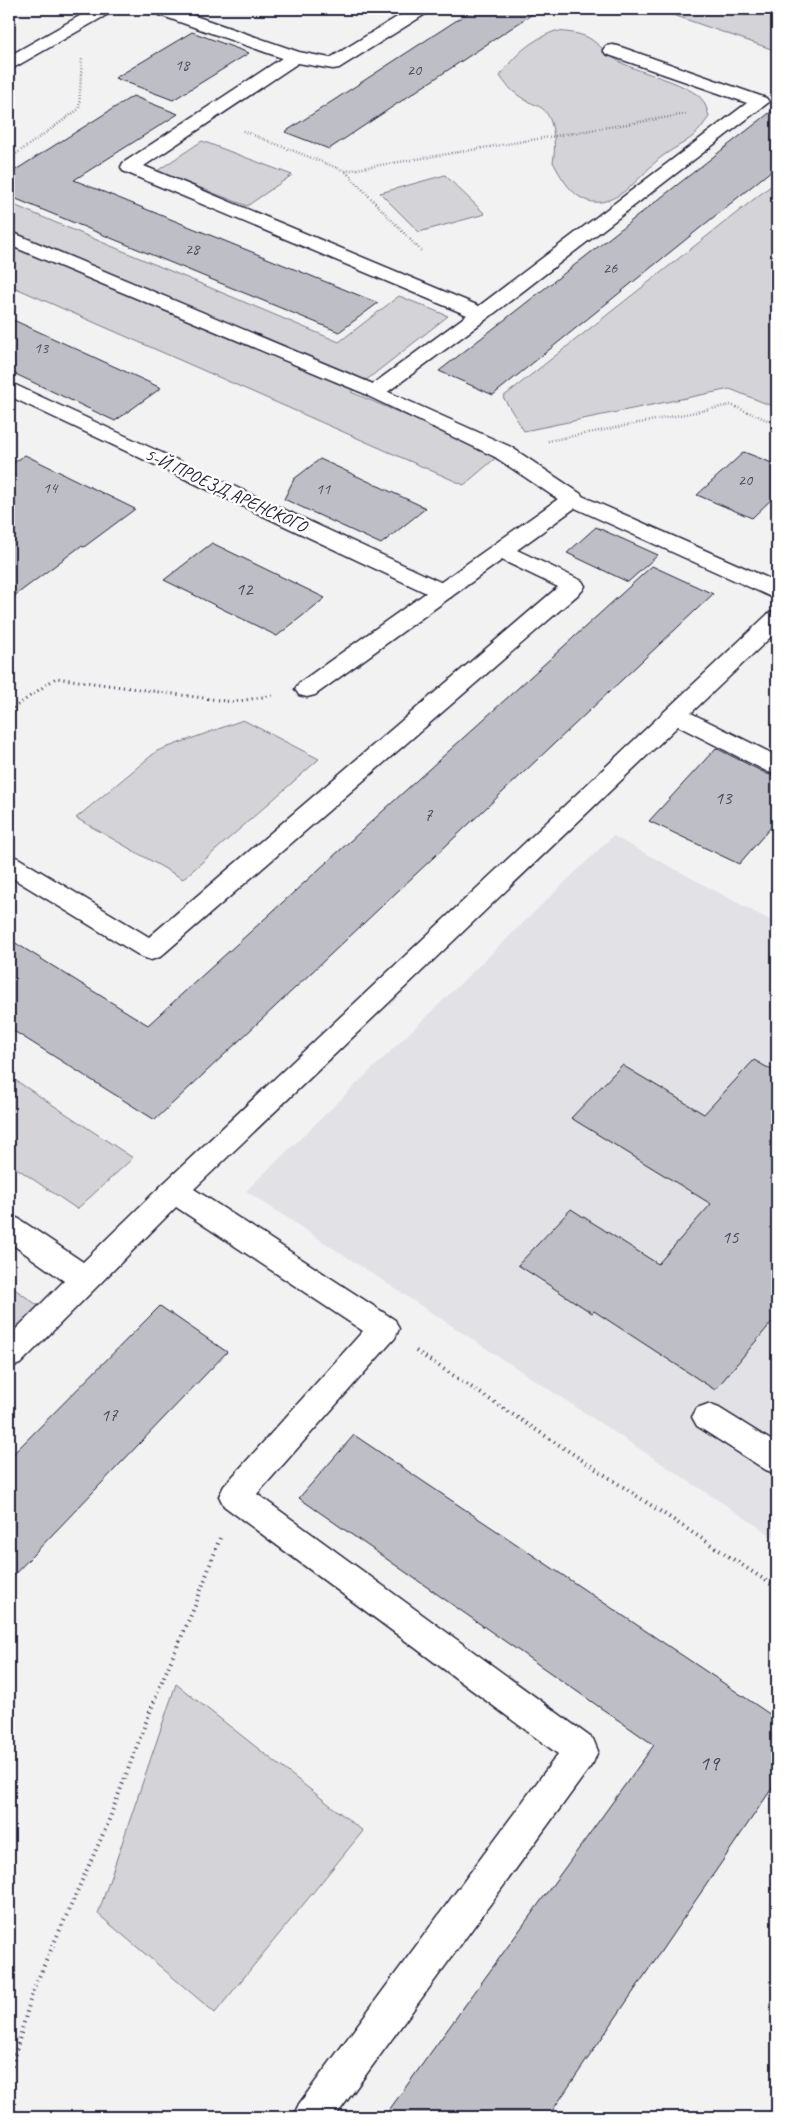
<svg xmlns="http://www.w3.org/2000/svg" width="786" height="2126" viewBox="0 0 786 2126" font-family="Caveat,sans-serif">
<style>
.built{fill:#e2e2e6}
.green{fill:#d3d3d8;stroke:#7a7a8a}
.building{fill:#bebec6;stroke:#22223b}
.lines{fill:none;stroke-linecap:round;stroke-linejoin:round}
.lane-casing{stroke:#22223b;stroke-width:3}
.street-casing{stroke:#22223b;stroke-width:3}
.secondary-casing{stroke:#22223b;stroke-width:3}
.path-far2{stroke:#22223b;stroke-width:2.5;stroke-dasharray:0.5 2.5;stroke-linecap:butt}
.path-far1{stroke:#22223b;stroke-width:3;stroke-dasharray:1 4;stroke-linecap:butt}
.path{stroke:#22223b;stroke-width:4;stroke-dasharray:1 4.5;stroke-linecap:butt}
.lane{fill:#fff;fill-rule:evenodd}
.street{fill:#fff;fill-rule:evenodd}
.secondary{fill:#fff;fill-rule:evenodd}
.labels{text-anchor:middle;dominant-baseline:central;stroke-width:5;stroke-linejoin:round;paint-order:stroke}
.far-number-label{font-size:16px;fill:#49495e}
.far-street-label{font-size:18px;fill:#22223b;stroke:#fff}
.number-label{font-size:19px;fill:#49495e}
.near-number-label{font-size:22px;fill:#49495e}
</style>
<rect width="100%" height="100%" fill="#f2f2f3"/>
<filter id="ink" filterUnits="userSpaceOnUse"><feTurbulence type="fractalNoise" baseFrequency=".02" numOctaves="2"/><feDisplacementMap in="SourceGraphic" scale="10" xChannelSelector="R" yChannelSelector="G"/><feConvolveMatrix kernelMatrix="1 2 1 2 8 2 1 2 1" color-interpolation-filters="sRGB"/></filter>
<g filter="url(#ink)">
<path class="built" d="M613,836L777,924V1539L246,1191Z"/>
<path class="green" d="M656,9H777V51Z
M555,31C566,32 583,33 592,40C603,48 610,57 622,63C646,75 674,79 696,94C704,99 707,108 709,117C704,123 699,132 692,137C682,145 670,150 660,158C650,166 642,177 632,185C595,218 572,200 553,162C556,147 555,120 543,109C540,106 533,104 529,102C516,95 508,88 500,76C514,55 531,40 555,31Z
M202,141L292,175L247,206L157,171Z
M445,175L485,214L419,232L380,193Z
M777,181V408L730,389L524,431L503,397Z
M9,203L339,342L399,296L448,316L351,392L499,455L464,485L9,285Z
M243,720L319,759L183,879L76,818L157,751Z
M9,1076L133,1158L77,1209L9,1163Z
M9,1285L40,1307L9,1336Z
M176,1684L363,1831L215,2013L98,1914Z"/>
<path class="building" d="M474,9H540L329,149L285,132Z
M192,32L249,53L173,100L115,78Z
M133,96L178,114L74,180L378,303L339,332L9,196V174Z
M777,107V166L493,395L439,371Z
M9,318L161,388L115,421L9,371Z
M744,452L777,465V494L752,518L697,495Z
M25,455L135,509L84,547L81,546L9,600V466Z
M320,459L426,508L381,544L284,499L294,479Z
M596,527L658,555L628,582L567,553Z
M212,543L325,598L277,636L164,580Z
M652,566L713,594L155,1120L9,1028V939L148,1025Z
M716,748L767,774L777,776V820L739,864L649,821Z
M754,1060L777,1073V1316L715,1390L594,1311L592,1313L518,1265L571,1209L658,1264L711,1204L571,1118L622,1065L704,1114Z
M160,1306L227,1352L9,1580V1458Z
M354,1435L777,1719V1781L548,2117H384L654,1745L299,1498Z"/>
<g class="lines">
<g class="lane-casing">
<path id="lane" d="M152,9H175L299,52L330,58L410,9H429L427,13L339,68L333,69L298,63L144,166L479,306L747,103L606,54L603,50L606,46L612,45L618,46L766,98L769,102L488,318L382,396L375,398L9,245V232L16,234L373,384L467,315L123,171L121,167L123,163L282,58L154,13Z
M573,492L777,582V598L769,596L575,508L517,550L582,581L585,586L582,591L160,957L151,960L142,957L9,876V855L18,858L149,937L558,587L502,560L315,695L307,697L299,695L295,689L299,683L565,494Z
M777,611V631L691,713L777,756V774L768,772L678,726L194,1189L395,1320L399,1329L395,1338L257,1494L593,1739L598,1751L593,1763L335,2117H293L299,2104L558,1754L224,1506L219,1496L224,1486L363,1331L176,1207L20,1364L9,1368V1336L64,1281L9,1242V1215L19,1219L83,1262L164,1183L769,613Z
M708,1404L719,1408L777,1444V1474L766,1470L697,1426L692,1417L697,1408Z"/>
</g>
<g class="street-casing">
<path id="street" d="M9,382L451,587L454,592L451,597L443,599L435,597L9,396Z
M375,386L511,447L581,494L584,499L581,504L573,506L565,504L495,457L368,396L365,392L368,388Z"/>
</g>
<g class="secondary-casing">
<path id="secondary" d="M92,9H112L110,13L15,67L9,68V56Z"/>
</g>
<path class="path-far2" d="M243,131L345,171L422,252
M9,159L79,109L82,58
M345,171L687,114
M548,441L731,405L777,424"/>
<path class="path-far1" d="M9,711L56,678L233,702L275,695"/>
<path class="path" d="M416,1351L777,1588
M9,2076L33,1990L107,1825L159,1688L195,1606L221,1535"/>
<use href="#lane" class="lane"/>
<use href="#street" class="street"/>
<use href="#secondary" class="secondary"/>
</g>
</g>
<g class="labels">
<g class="far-number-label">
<text x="182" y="65">18</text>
<text x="414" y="70">20</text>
<text x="192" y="249">28</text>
<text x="610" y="268">26</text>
<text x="41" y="348">13</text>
<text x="745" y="480">20</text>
<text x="50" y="488">14</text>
<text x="323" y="489">11</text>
</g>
<g class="far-street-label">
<text transform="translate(226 490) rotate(25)">5-Й ПРОЕЗД АРЕНСКОГО</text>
</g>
<g class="number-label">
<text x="244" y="589">12</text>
<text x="723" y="798">13</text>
<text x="428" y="815">7</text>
<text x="730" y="1237">15</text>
<text x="109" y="1415">17</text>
</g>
<g class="near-number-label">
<text x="709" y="1763">19</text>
</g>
</g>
<rect width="786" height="2126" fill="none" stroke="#fff" stroke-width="30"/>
<rect x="15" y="15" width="756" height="2096" fill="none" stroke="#22223b" stroke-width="2" filter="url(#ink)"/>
</svg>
